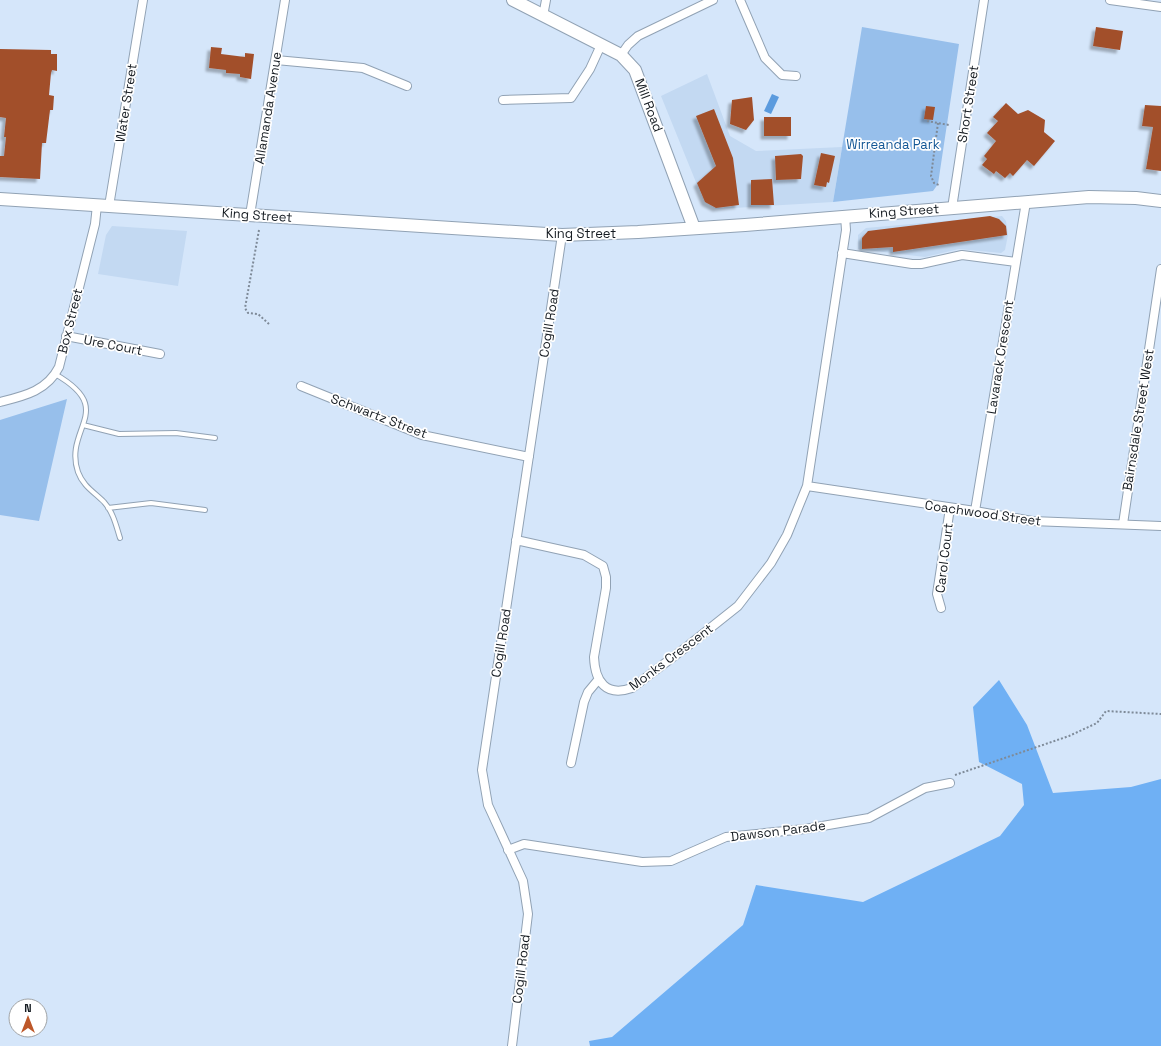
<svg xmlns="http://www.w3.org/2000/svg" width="1161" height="1046" viewBox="0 0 1161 1046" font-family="'Space Grotesk',sans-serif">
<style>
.built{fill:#c3d9f2}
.green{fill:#97bfeb}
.forest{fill:#6fb0f4}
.water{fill:#5b9bde}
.building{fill:#a24f2c;filter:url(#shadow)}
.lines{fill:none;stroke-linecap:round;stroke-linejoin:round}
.lane-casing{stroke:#91a2b4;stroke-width:6}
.street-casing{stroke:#91a2b4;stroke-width:10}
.secondary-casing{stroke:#91a2b4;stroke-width:14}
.path{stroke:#7e8a98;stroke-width:2;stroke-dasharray:2 2;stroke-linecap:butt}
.lane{stroke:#fff;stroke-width:4}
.street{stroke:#fff;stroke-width:8}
.secondary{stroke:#fff;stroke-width:12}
.labels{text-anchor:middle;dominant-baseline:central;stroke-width:3.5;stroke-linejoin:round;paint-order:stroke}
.street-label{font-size:13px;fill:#151b21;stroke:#fff}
.park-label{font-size:13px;fill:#135795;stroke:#fff}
</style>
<defs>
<filter id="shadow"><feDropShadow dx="-3.5" dy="3.5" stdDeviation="1" flood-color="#0004"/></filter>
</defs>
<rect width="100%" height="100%" fill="#d5e6fa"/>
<path class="built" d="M707,74L730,136L756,151L842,147L833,202L716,209L704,202L661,96Z
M1002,216L1006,221L1008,235L1005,250L1001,253L959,249L925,257L858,249V235L866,228Z
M112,226L187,231L178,286L98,274L106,235Z"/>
<path class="green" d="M862,27L959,44L938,184L933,191L833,202Z
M67,399L39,521L0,515V420Z"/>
<path class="forest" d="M999,680L1027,725L1053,793L1131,787L1161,779V1046H590L589,1041L612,1037L743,925L756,885L863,902L1000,836L1024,805L1022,784L979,762L973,707Z"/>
<path class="water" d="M772,94L779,97L771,114L764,111Z"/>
<path class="building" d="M1096,27L1123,31L1120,50L1093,46Z
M211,47L222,48L221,54L245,57V53L254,54L251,79L240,77V74L226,73V70L209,68Z
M0,49L51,50V54H57V71L52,70L51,73L49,95L54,96L53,110H50L46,143H42L40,179L0,177V156H4L6,137H4L6,118L0,117Z
M752,97L754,120L746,130L730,124L732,100Z
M1006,103L1018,114L1028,110L1045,120L1044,132L1055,141L1034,166L1027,160L1013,176L1010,173L1005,178L996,171L994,174L982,165L987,159L984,156L996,141L987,133L998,121L993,117Z
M1145,105L1161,106V171L1146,169L1153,127L1142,126Z
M926,106L935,107L933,120L924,119Z
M714,109L733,158L739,205L716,208L705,202L697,183L716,166L696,116Z
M764,117H791V136H764Z
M821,153L835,156L829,183L827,182L826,187L814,185Z
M801,154L803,156L801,179L776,180L775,156Z
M772,179L774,205H751V180Z
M990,216L999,219L1006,226L1007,235L893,252V247L862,249V238L868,231Z"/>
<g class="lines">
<g class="lane-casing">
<path id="lane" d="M55,374C118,410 63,428 78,472C83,486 94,492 104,502C113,512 116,525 120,538
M83,425L119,434L176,433L215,438
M108,508L151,503L205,510"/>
</g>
<g class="street-casing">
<path id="street" d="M740,0L765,58L782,75L796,76
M1110,0L1161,7
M543,16L546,0
M621,55L628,45L638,36L713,0
M276,60L363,68L407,86
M503,100L571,98L590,69L601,45
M109,206L143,0
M952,208L984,0
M250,215L285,0
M842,253L912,264H921L962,255L1016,262
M66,336L160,354
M301,386L422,435L529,457
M0,402C24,396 47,391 59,367L95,224L97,205
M807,486L975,511L1032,521L1161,526
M975,511L1026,202
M1123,524L1161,269
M516,540L584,555L603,566L606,577V588L594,657C595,682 606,697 632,688L689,645L738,606L771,563L787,535L807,486L846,230L845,216
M941,608L937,594L950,508
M571,763L584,702L588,692L598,680
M508,850L524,844L642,862L671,861L726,837L805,829L869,818L925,788L950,783
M512,1046L528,914L523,881L488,805L482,770L562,235"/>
</g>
<g class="secondary-casing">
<path id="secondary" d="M513,0L621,55L635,70L694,228
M0,199L562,235L638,232L745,225L1089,197L1136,198L1161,201"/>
</g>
<path class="path" d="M927,121L949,125
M938,123L931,176L934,183L939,185
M259,230L245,308L248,313L258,314L269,324
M955,775L1069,736L1097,723L1106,711L1161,714"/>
<use href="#lane" class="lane"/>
<use href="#street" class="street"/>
<use href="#secondary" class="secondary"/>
</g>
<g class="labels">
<g class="street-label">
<text transform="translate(126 103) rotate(-81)">Water Street</text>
<text transform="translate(968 104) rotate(-81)">Short Street</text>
<text transform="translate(649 105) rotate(69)">Mill Road</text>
<text transform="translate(268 108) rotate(-81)">Allamanda Avenue</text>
<text transform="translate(904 211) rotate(-4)">King Street</text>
<text transform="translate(257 215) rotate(4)">King Street</text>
<text x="581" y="233">King Street</text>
<text transform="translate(70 321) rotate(-76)">Box Street</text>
<text transform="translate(549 323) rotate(-81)">Cogill Road</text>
<text transform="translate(113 345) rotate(11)">Ure Court</text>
<text transform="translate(1000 357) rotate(-81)">Lavarack Crescent</text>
<text transform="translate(379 416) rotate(21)">Schwartz Street</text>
<text transform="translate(1138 420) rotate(-81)">Bairnsdale Street West</text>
<text transform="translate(983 513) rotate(8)">Coachwood Street</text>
<text transform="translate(944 558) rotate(-83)">Carol Court</text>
<text transform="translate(501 643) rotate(-81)">Cogill Road</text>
<text transform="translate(671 657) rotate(-37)">Monks Crescent</text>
<text transform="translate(778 831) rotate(-7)">Dawson Parade</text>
<text transform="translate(521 969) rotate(-83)">Cogill Road</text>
</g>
<g class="park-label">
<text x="893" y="144">Wirreanda Park</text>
</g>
</g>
<g transform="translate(28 1018)"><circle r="19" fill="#ffffff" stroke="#a1a4a6"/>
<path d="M0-3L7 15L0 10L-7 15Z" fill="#bd5729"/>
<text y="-6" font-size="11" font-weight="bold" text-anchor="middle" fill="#151b21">N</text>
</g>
</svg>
